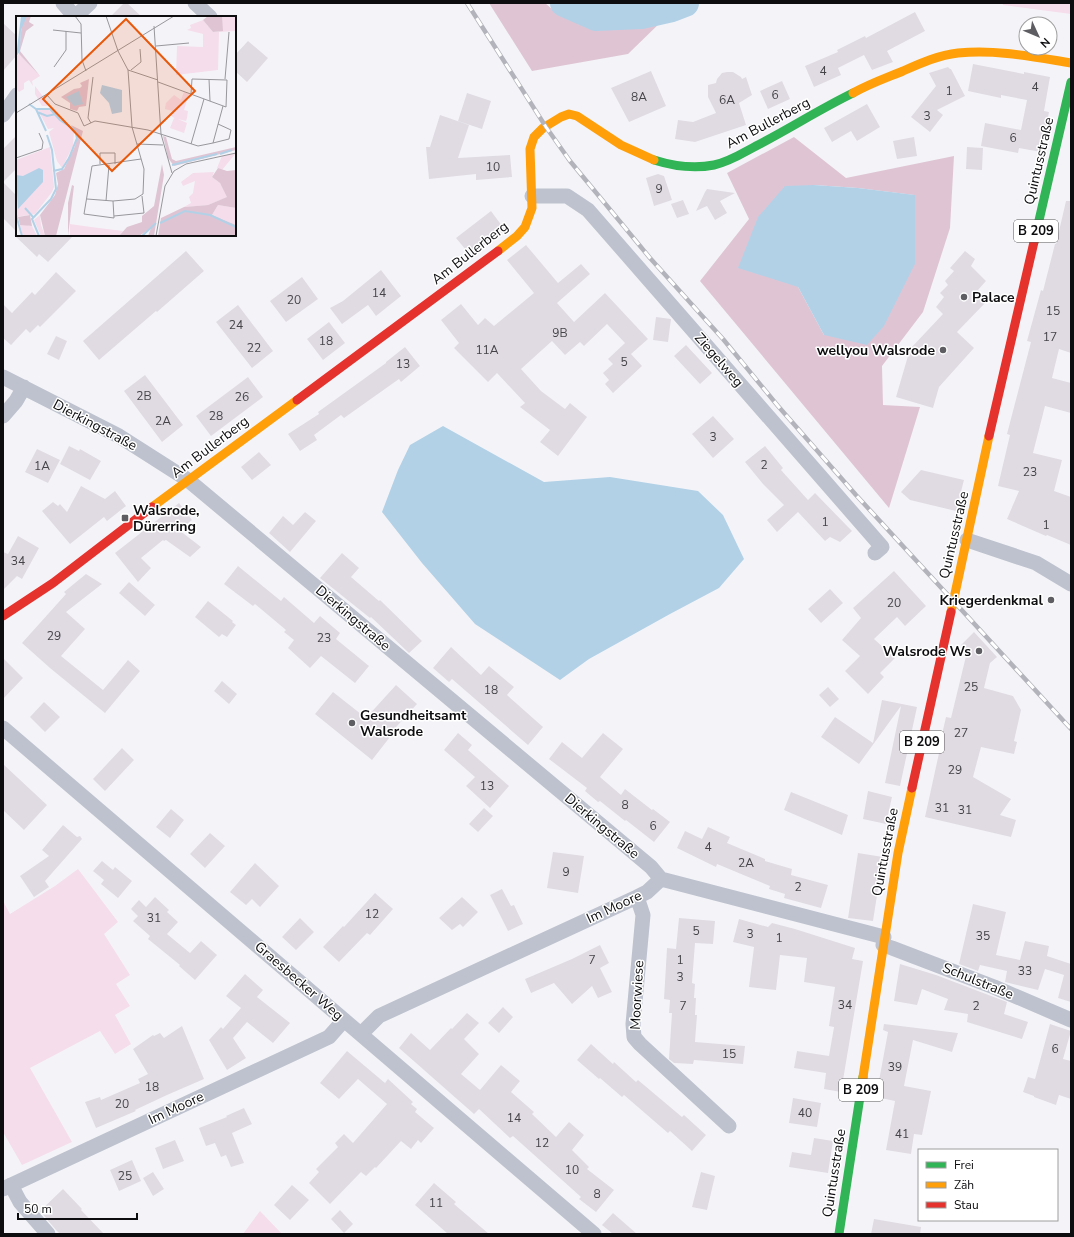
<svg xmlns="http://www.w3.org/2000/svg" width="1074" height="1237" viewBox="0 0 1074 1237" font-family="'Nunito Sans',sans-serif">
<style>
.green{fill:#f5ddeb}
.forest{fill:#dfc5d4;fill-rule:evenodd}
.water{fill:#b2d1e7}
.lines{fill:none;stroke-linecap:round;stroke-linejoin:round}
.river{stroke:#b2d1e7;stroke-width:28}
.building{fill:#e0dbe3}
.street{stroke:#bdc2ce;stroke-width:15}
.fast{stroke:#30b455;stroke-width:9}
.slow{stroke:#ff9f0a;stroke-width:9}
.jam{stroke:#e5322d;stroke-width:9}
.rail-casing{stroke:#b3b4bb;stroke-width:4.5}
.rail{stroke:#fff;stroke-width:3;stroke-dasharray:9;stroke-linecap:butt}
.poi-dot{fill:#5e5d61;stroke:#fff;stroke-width:1.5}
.labels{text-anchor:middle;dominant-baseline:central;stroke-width:3;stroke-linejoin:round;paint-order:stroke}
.number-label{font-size:12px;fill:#454348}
.shield{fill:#fff;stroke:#565557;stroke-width:1}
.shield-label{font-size:13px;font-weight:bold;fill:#0d0c0f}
.street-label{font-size:14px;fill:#0d0c0f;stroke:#fff}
.poi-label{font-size:14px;font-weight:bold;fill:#0d0c0f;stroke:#fff;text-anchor:start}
.inset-river{fill:none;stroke:#b2d1e7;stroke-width:2}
.inset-road{fill:none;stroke:#98979b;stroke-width:1}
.view{fill:#e8590c;fill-opacity:0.15;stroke:#e8590c;stroke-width:2}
.inset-edge{fill:none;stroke:#0d0c0f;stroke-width:2}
</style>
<rect width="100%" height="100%" fill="#f4f4f8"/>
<path class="green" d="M1002,3H1071V14L1003,5Z
M78,869L118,922L104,934L130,975L116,984L130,1006L115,1015L131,1044L115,1054L100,1031L30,1068L72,1142L22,1165L3,1132V901L10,914L55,886Z
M260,1211L282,1234H243Z"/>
<path class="forest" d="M489,3H545L559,15L606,29L664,19L628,54L532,71Z
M794,137L846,178L954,156L950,228L923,312L882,366L883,405L920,407L889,508L700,281L749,219L727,173ZM814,185L858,188L914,195L824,335L798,287Z"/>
<path class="water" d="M814,185L858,188L915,195V264L884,326L867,345L824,335L798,287L738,268L758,217L785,186Z
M443,426L544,482L610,477L698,491L723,515L744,559L719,588L670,614L589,659L560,680L475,624L422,563L382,512L398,470L410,445Z"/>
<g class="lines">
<path class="river" d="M564,3L596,17L641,15L672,8L685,3"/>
</g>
<path class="building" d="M124,3H127L142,17H110Z
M915,12L925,31L887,51L893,62L872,70L864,55L838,68L841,75L814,87L805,66L838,52L837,50L865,36L866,38Z
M3,23L17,36V55L3,71Z
M248,41L268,58L247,82L235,71V55Z
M973,64L1024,74V72L1050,77L1044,111L1049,112L1041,152L1019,148L1018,153L981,146L985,123L1021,130L1027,100L1001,95V98L968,91Z
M948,67L950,69H951L965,96L937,110L943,115L930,132L911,117L936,86L929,73Z
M651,71L666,106L629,122L611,88Z
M727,72H733L741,77L742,79L746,77L752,95L739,103L746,125L695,142L675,139L678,120L693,122L716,113L708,97V85L716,83L717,79L722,73Z
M782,81L790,99L768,109L760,91Z
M467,93L491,101L482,129L458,121Z
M867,104L880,127L857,141L851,131L832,142L824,128Z
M440,115L469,125L458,158L510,155L512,177L476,180V174L429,179L426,147H430Z
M17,135V168L3,182L17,196V232L3,218V149Z
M914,137L917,156L897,159L893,141Z
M967,147L983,148L982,170L966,169Z
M658,174L664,176L672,200L654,206L646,178Z
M707,189L735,193L720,201L727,213L715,220L707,206L696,211L705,192Z
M683,200L689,214L677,218L671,204Z
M1066,201H1071V353L1059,349L1052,378L1071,383V413L1045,406L1033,453L1062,460L1054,491L1071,497V545L1047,535L1046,536L1007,519L1019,491L998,486L1010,435L1007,434L1031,342L1027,341L1041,290L1043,291L1055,244H1056Z
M491,211L505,230L471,256L456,238Z
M14,235H74L48,262L39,254L37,257Z
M526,245L558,283L581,264L590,274L557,303L574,322L605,293L648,339L631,354L642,366L613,393L605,384L609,380L603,373L613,364L608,359L625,343L607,324L584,346L580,342L565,355L552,341L521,369L541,391L565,409L570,403L587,417L558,456L540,442L550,430L520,407L525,403L497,373L488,382L454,348L459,343L441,320L461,304L478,325L485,318L494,326L534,293L507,260Z
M186,251L204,271L157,312L156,311L99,360L83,341Z
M965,251L975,259L971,266L986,281L978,290L988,300L957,332L974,348L939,387L933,408L896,397L910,349L943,314L936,307L944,297L940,293L948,285L945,281L954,271L950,268Z
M381,270L401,296L376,316L368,305L342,324L330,308L343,301Z
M56,272L76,291L40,327L38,325L30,333L26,329L11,345L3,338V304L12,313L32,292L35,295Z
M302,277L318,299L286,322L270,301Z
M238,305L273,351L252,368L216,322Z
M656,317L671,319L668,342L653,340Z
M329,322L345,343L323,360L307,339Z
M56,336L67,341L59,360L47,354Z
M686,345L712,373L700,384L674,356Z
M405,347L420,366L401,382L399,379L344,418L341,415L314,435L317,440L300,451L288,434L319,414L318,412L386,363V362Z
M145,375L183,425L162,442L124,391Z
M248,377L263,397L211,436L196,416Z
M713,416L734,439L713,458L692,434Z
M69,446L79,451L80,449L101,461L90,480L60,464Z
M765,446L783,468L781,470L808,500L815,493L852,531L840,542L830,537L825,541L798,512L777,532L767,520L784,505L763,484L745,462Z
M37,449L60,460L48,483L25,472Z
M259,452L271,465L252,480L241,467Z
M921,470L964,480L956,511L910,500L901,492Z
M81,486L105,499L115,491L126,506L107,521L104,517L70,544L42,511L53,502L58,506L60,504L67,512Z
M179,503L192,520L179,530L201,547L190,557L166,540L164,541L163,540L141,558L151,568L138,582L115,553Z
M305,512L316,521L290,552L269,533L283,516L293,525Z
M18,536L39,548L22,579L17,576L3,590V552L8,554Z
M342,553L359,568L351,577L379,601L380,600L422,641L409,653L371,617L370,618L320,578Z
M238,566L281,601L284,597L314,623L320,616L340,633L336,639L369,666L355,683L321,656L310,668L288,648L294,640L284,632L286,630L255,604L253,606L224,584Z
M894,571L926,606L905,626L897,617L874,639L895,658L880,673L884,677L868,694L845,671L860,656L842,640L861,618L853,608Z
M86,574L102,584L66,612L85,629L61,656L103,690L128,660L140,671L105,713L50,668L22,643L66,594L64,592Z
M129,582L155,605L145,616L119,593Z
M830,589L843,603L821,623L808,609Z
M208,601L233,621L232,622L236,625L227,637L222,634L219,637L195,617Z
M974,632L997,657L990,663L984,688L1013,696L1021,710L1014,741L1017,742L1014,754L981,747L973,777L1011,799L1000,815L1016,820L1011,837L925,817L941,744L940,743L946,717L951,718L967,652L961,645Z
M451,647L481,675L489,666L514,687L507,695L543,727L528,745L452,679L449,682L433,668Z
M3,658L23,678L3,699Z
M222,681L237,694L229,704L214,691Z
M396,685L417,704L388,736L390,737L372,760L315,714L333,692L366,718Z
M828,687L839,699L830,707L819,695Z
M882,700L917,707L900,786L885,783L901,706L859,764L821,737L835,717L873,743Z
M44,702L60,717L45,732L30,717Z
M458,733L472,745L468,750L509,786L490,808L466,786L475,777L444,750Z
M603,733L623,749L600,777L621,795L625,789L652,810L653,809L670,822L654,842L626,820L625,821L600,801L598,802L585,791L587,788L549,759L562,742L582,758Z
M122,748L134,760L105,791L93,779Z
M3,764L47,805L24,830L3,810Z
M868,791L892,797L886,824L863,819Z
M791,792L848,815L842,835L784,810Z
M484,808L493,816L478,832L469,824Z
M171,809L184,820L170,838L156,827Z
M63,825L77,837L80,836L82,839L45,881L49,887L34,897L20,876L49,856L42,850Z
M708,827L730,837L727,843L765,859V861L792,869L791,875L828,885L821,908L784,898L785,894L769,889L770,886L717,864L716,867L677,848L685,831L702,839Z
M210,833L225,846L205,868L190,854Z
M553,852L584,856L578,893L547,888Z
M858,853L883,857L873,921L848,918Z
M102,861L113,870L115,867L132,881L118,898L101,884L104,880L93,871Z
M255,863L279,886L260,907L252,899L246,905L230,892Z
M502,889L511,906L514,905L523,924L508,931L490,895Z
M375,893L393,909L370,935L367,933L339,962L323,947L343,926L344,927Z
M155,897L169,910L167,912L178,922L167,934L190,953L201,941L217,955L195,980L179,966L180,965L148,939L150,936L133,921L138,916L131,909L139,900L146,907Z
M462,897L478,912L463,927L460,924L452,930L439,918Z
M973,904L1006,912L996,955L1020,960L1025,941L1049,946L1047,956L1071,964V1002L1058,998L1064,975L1045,969L1038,990L1005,982L1007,971L980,965L978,971L959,964Z
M300,918L314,932L296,950L282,937Z
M679,918L715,921L713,944L695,943L692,983L695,984L694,998H696L695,1015H697L695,1042L745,1046L743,1064L694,1060L693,1064L674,1063L669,1059L672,1013H669L670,1000L664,999L667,948L676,949Z
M739,919L768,927L772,923L795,929L855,948L852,959L863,961L841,1092L824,1089L826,1073L794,1068L797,1051L829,1056L834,1027L829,1026L835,987L804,982L807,958L780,955L776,990L749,987L754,947L733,942Z
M600,945L609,963L600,968L612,992L598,998L592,986L572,1004L554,983L531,993L525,979L572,959Z
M900,964L936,975L1007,1002L1004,1014L1028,1022L1022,1039L967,1022L968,1014L944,1010L948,999L922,989L917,1005L894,1001Z
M245,974L263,990L257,997L290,1023L273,1043L247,1022L233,1038L246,1058L227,1070L209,1040L221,1027L223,1029L241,1008L226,996Z
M503,1007L513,1017L499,1033L488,1023Z
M467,1013L479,1023L464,1039L479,1054L461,1074L480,1090L501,1065L520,1081L511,1092L534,1112L532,1114L556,1137L569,1122L584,1135L572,1150L589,1167L587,1169L614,1190L596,1212L579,1199L581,1197L513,1136L510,1138L479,1109L474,1114L399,1048L411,1033L430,1050L451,1028L452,1029Z
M884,1024L958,1033L952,1052L913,1040L904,1086L931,1091L922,1135L914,1134L911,1154L886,1150L895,1101L876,1097L888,1032L883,1030Z
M1050,1024L1071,1031L1063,1059L1071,1061V1099L1059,1095L1056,1105L1034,1097V1096L1023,1092L1028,1077L1035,1079Z
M182,1026L204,1079L167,1095L135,1110L136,1111L96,1128L85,1102L100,1097L101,1100L140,1083L138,1079L148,1074L133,1049L153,1035L154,1036L160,1033L164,1038Z
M591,1044L613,1064L614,1062L636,1082L638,1080L682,1117L684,1115L706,1135L692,1151L670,1131L668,1133L624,1095L622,1097L600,1078L599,1079L577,1060Z
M347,1051L385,1083L388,1079L413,1102L411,1104L417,1109L415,1112L434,1128L421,1143L418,1140L411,1149L401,1141L376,1168L375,1167L366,1176L361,1172L330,1204L309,1183L319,1172L316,1169L338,1147L335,1143L344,1134L353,1143L387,1104L358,1079L339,1099L320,1083Z
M793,1098L821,1103L817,1127L789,1123Z
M244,1108L252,1124L232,1133L244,1163L231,1167L226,1155L221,1157L215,1143L206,1146L199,1128L227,1117L226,1116Z
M814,1138L833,1141L828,1173L789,1167L792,1152L811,1155Z
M175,1140L184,1161L163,1169L155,1148Z
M132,1160L141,1181L119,1191L110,1170Z
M153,1172L164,1189L153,1196L143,1178Z
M701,1172L715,1176L707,1210L692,1207Z
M434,1183L456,1202L454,1204L489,1234H448L415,1205Z
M292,1185L309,1200L290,1220L274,1205Z
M63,1189L82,1209L81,1210L104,1234H60L56,1230L40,1211Z
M340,1210L353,1224L344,1233L331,1219Z
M613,1213L637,1234H613L602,1225Z
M874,1219L921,1227L920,1234H871Z"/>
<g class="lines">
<path class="street" d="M63,3L75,17
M195,3L210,17
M75,17L90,3
M3,115L17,95
M532,196H567L588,210L882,547L875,553
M3,377L119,436L188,480L651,867L661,879
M3,416L16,401L24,387
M967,540L1036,563L1071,584
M3,728L594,1234
M661,879L884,937
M637,897L643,915L633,1024L634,1037L640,1044L729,1126
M883,945L892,948L994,987L1071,1020
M361,1034L379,1016L637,897L647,892L661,879
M11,1185L20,1202L48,1234
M3,1189L329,1037L344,1020"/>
<path class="fast" d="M654,160C673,166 694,169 714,165C729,162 743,153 756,146C789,129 820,109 853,93
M1034,242L1071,82
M839,1234L863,1077"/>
<path class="slow" d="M853,93C869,84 886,78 903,71C921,63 939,55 958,53C996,49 1034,57 1071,63
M498,251L517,236L525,227L532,208L530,149L534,137L543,128L561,117L569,114L577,116L621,145L654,160
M152,507L297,400
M951,612L989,436
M863,1077L898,853L912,788"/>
<path class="jam" d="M297,400L498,251
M989,436L1034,242
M3,616L53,583L152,507
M912,788L951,612"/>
<g class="rail-casing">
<path id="rail" d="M467,3L546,127L570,161L650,258L723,339L778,406L856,495L1071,729"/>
</g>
<use href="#rail" class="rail"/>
</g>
<g class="poi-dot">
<circle cx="964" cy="297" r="4"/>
<circle cx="943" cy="350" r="4"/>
<rect x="121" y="514" width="8" height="8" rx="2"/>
<circle cx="1051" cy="600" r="4"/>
<circle cx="979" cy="651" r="4"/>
<circle cx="352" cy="723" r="4"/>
</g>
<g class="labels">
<g class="number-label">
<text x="823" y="71">4</text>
<text x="1035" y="87">4</text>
<text x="949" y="91">1</text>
<text x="775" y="95">6</text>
<text x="639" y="97">8A</text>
<text x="727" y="100">6A</text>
<text x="927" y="116">3</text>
<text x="1013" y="138">6</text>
<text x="493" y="167">10</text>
<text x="659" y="189">9</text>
<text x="379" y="293">14</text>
<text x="294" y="300">20</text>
<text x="1053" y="311">15</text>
<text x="236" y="325">24</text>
<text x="560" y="333">9B</text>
<text x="1050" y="337">17</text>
<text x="326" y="341">18</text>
<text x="254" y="348">22</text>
<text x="487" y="350">11A</text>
<text x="624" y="362">5</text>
<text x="403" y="364">13</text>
<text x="144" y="396">2B</text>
<text x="242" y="397">26</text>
<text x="216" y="416">28</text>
<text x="163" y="421">2A</text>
<text x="713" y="437">3</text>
<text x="764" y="465">2</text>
<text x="42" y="466">1A</text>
<text x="1030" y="472">23</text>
<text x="825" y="522">1</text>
<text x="1046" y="525">1</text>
<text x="18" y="561">34</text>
<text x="894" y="603">20</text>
<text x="54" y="636">29</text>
<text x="324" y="638">23</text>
<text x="971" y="687">25</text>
<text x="491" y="690">18</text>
<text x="961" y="733">27</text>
<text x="955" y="770">29</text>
<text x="487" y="786">13</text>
<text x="625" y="805">8</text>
<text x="942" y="808">31</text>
<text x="965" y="810">31</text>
<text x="653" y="826">6</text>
<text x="708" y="847">4</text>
<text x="746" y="863">2A</text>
<text x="566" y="872">9</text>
<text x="798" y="887">2</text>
<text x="372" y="914">12</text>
<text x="154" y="918">31</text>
<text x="696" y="931">5</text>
<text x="750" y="934">3</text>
<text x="983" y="936">35</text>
<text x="779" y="938">1</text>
<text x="592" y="960">7</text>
<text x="680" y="960">1</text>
<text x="1025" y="971">33</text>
<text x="680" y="977">3</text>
<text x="845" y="1005">34</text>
<text x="683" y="1006">7</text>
<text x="976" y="1006">2</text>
<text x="1055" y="1049">6</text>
<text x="729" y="1054">15</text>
<text x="895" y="1067">39</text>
<text x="152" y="1087">18</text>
<text x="122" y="1104">20</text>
<text x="805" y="1113">40</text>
<text x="514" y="1118">14</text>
<text x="902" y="1134">41</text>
<text x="542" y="1143">12</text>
<text x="572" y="1170">10</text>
<text x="125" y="1176">25</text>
<text x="597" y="1194">8</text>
<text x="436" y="1203">11</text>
</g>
<g class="shield">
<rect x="1014" y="220" width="44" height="22" rx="3"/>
<rect x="900" y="731" width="44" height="22" rx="3"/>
<rect x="839" y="1079" width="44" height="22" rx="3"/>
</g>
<g class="shield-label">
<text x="1036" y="231">B 209</text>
<text x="922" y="742">B 209</text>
<text x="861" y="1090">B 209</text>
</g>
<g class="street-label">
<text transform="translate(768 123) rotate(-28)">Am Bullerberg</text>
<text transform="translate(1039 161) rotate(-77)">Quintusstraße</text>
<text transform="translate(470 253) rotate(-38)">Am Bullerberg</text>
<text transform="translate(719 360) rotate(49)">Ziegelweg</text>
<text transform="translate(95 425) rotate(28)">Dierkingstraße</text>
<text transform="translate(210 447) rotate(-37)">Am Bullerberg</text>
<text transform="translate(954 535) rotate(-77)">Quintusstraße</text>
<text transform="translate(353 618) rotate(40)">Dierkingstraße</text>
<text transform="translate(602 826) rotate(40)">Dierkingstraße</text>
<text transform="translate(885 852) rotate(-79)">Quintusstraße</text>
<text transform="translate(614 907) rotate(-25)">Im Moore</text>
<text transform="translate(299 981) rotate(41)">Graesbecker Weg</text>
<text transform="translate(978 981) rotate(22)">Schulstraße</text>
<text transform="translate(637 995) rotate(-87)">Moorwiese</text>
<text transform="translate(176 1108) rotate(-25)">Im Moore</text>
<text transform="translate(834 1173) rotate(-81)">Quintusstraße</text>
</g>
<g class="poi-label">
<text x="972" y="297">Palace</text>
<text x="935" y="350" text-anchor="end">wellyou Walsrode</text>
<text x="133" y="510">Walsrode,<tspan x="133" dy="16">Dürerring</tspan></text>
<text x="1043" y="600" text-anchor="end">Kriegerdenkmal</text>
<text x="971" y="651" text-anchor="end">Walsrode Ws</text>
<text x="360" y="715">Gesundheitsamt<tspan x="360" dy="16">Walsrode</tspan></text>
</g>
</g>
<g transform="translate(16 16)">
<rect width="220" height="220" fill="#f4f4f8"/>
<path d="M206,0H220V15L203,16L202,54L160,59L161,30L187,31V18L171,14L175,12L174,9L187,4L197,16L206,15ZM3,38L24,60L16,65L17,70L13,64L8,67V73L3,76L0,72V41ZM19,70L32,87L31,90H26L22,83L19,78ZM168,76L173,78L168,94L172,95L171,102L170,105L162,103L171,107L168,117L154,112L158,102L160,103L155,100L157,95L149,93L150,87L158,79L165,84ZM22,94H33L58,116L57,130L46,152L41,145L33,116L38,112L32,113ZM34,131L38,171L36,176L19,198L0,201V144ZM220,137L206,154L201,152L206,140ZM198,156L196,161L204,167L212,181L192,189L168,191L175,187L173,181L177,177L179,165L167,170L165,166L177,157ZM202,189L220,192V209L196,199ZM24,199L25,209L29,220H25L18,204ZM11,208L12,210H16L21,220H7L4,209ZM54,208L75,211L107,215L103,220H54Z" fill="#f5ddeb"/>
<path d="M11,0H15L13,6L18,9L10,15L4,35L24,60L3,38L6,5ZM192,0H206L207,15L197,16L187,4ZM73,63L70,90L63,91L61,95L54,93V87L45,81L58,73L64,72L66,70L64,67ZM55,109L67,115L40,220H29L24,199L39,179L42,168L40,157L48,153L59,130L61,117ZM147,120L150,121L156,143L160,145L220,131V134L158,150L152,142ZM146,148L148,159L138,220H132L135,212L123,220H103L111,211L126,206V200L138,190ZM202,152L211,155L220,154V192L202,189L196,199L220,209V220H142L145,202L168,191L192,189L211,181L204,167L196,161ZM56,169L58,170L52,220V187ZM14,199L16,210L4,209L2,201Z" fill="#dfc5d4"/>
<path d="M5,0H11L5,14L4,35L0,41ZM86,69L106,74V96L96,98L93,87L84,77ZM63,75L67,88L58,90L50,81ZM23,152L27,154V166L2,193L0,159L7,160Z" fill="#b2d1e7"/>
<path class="inset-river" d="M13,88L20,93H34L44,104L59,114L61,122L53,142L46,153L37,155M20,93L30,115M21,96L31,100L40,98M204,138L216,134M156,149L201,138M9,192L17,201M0,199L6,220M144,207L169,195L194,199L220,211M23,220L16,203L35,183L40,173L36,134L31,119M126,220L140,207"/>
<path class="inset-road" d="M59,0L65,8L66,44L70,55M90,0L102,35M138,10L145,118L156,157M37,14L65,17M140,30L173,27M102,35L112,54L142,64M38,51L50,34V15M115,54L125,46L124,33M193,63L194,85M209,63L213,16M142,66L210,91L211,64L176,63L175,78M31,79L39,88L62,97L68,110L79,105L132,114L182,130L197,127L207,90M0,97L158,0M75,107L72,102L77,61M197,127L213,123L215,114L202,108M121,128L147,129M175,128L188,83M0,142L26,133L27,126L23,117M84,148V137H99V148M71,183L97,185L119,183L127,178L128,153L116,111L112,54M90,185L93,149M97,185L98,202L68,198L76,150L125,143M98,200L128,197L126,180M140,220L149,170L158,155L170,148L220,137"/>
<path class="view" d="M110,3L179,75L96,155L27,83Z"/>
<rect width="220" height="220" class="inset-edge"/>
</g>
<rect width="1074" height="1237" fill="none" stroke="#0d0c0f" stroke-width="8"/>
<rect x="918" y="1149" width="140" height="72" fill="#ffffff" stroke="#9e9e9f"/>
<rect x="926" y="1162" width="20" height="6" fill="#30b455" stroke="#9e9e9f"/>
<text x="954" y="1169" font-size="12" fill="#0d0c0f">Frei</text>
<rect x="926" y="1182" width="20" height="6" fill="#ff9f0a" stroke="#9e9e9f"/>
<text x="954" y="1189" font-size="12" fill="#0d0c0f">Zäh</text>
<rect x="926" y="1202" width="20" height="6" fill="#e5322d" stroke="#9e9e9f"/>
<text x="954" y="1209" font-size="12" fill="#0d0c0f">Stau</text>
<g transform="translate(1038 36) rotate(134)"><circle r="19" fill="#ffffff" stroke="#9e9e9f"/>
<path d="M0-3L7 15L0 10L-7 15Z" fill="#5e5d61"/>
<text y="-6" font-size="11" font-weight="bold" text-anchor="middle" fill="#0d0c0f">N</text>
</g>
<path d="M18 1213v6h119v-6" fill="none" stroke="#0d0c0f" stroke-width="2"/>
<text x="24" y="1213" font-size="12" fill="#0d0c0f" stroke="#ffffff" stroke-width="3" paint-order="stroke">50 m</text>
</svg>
